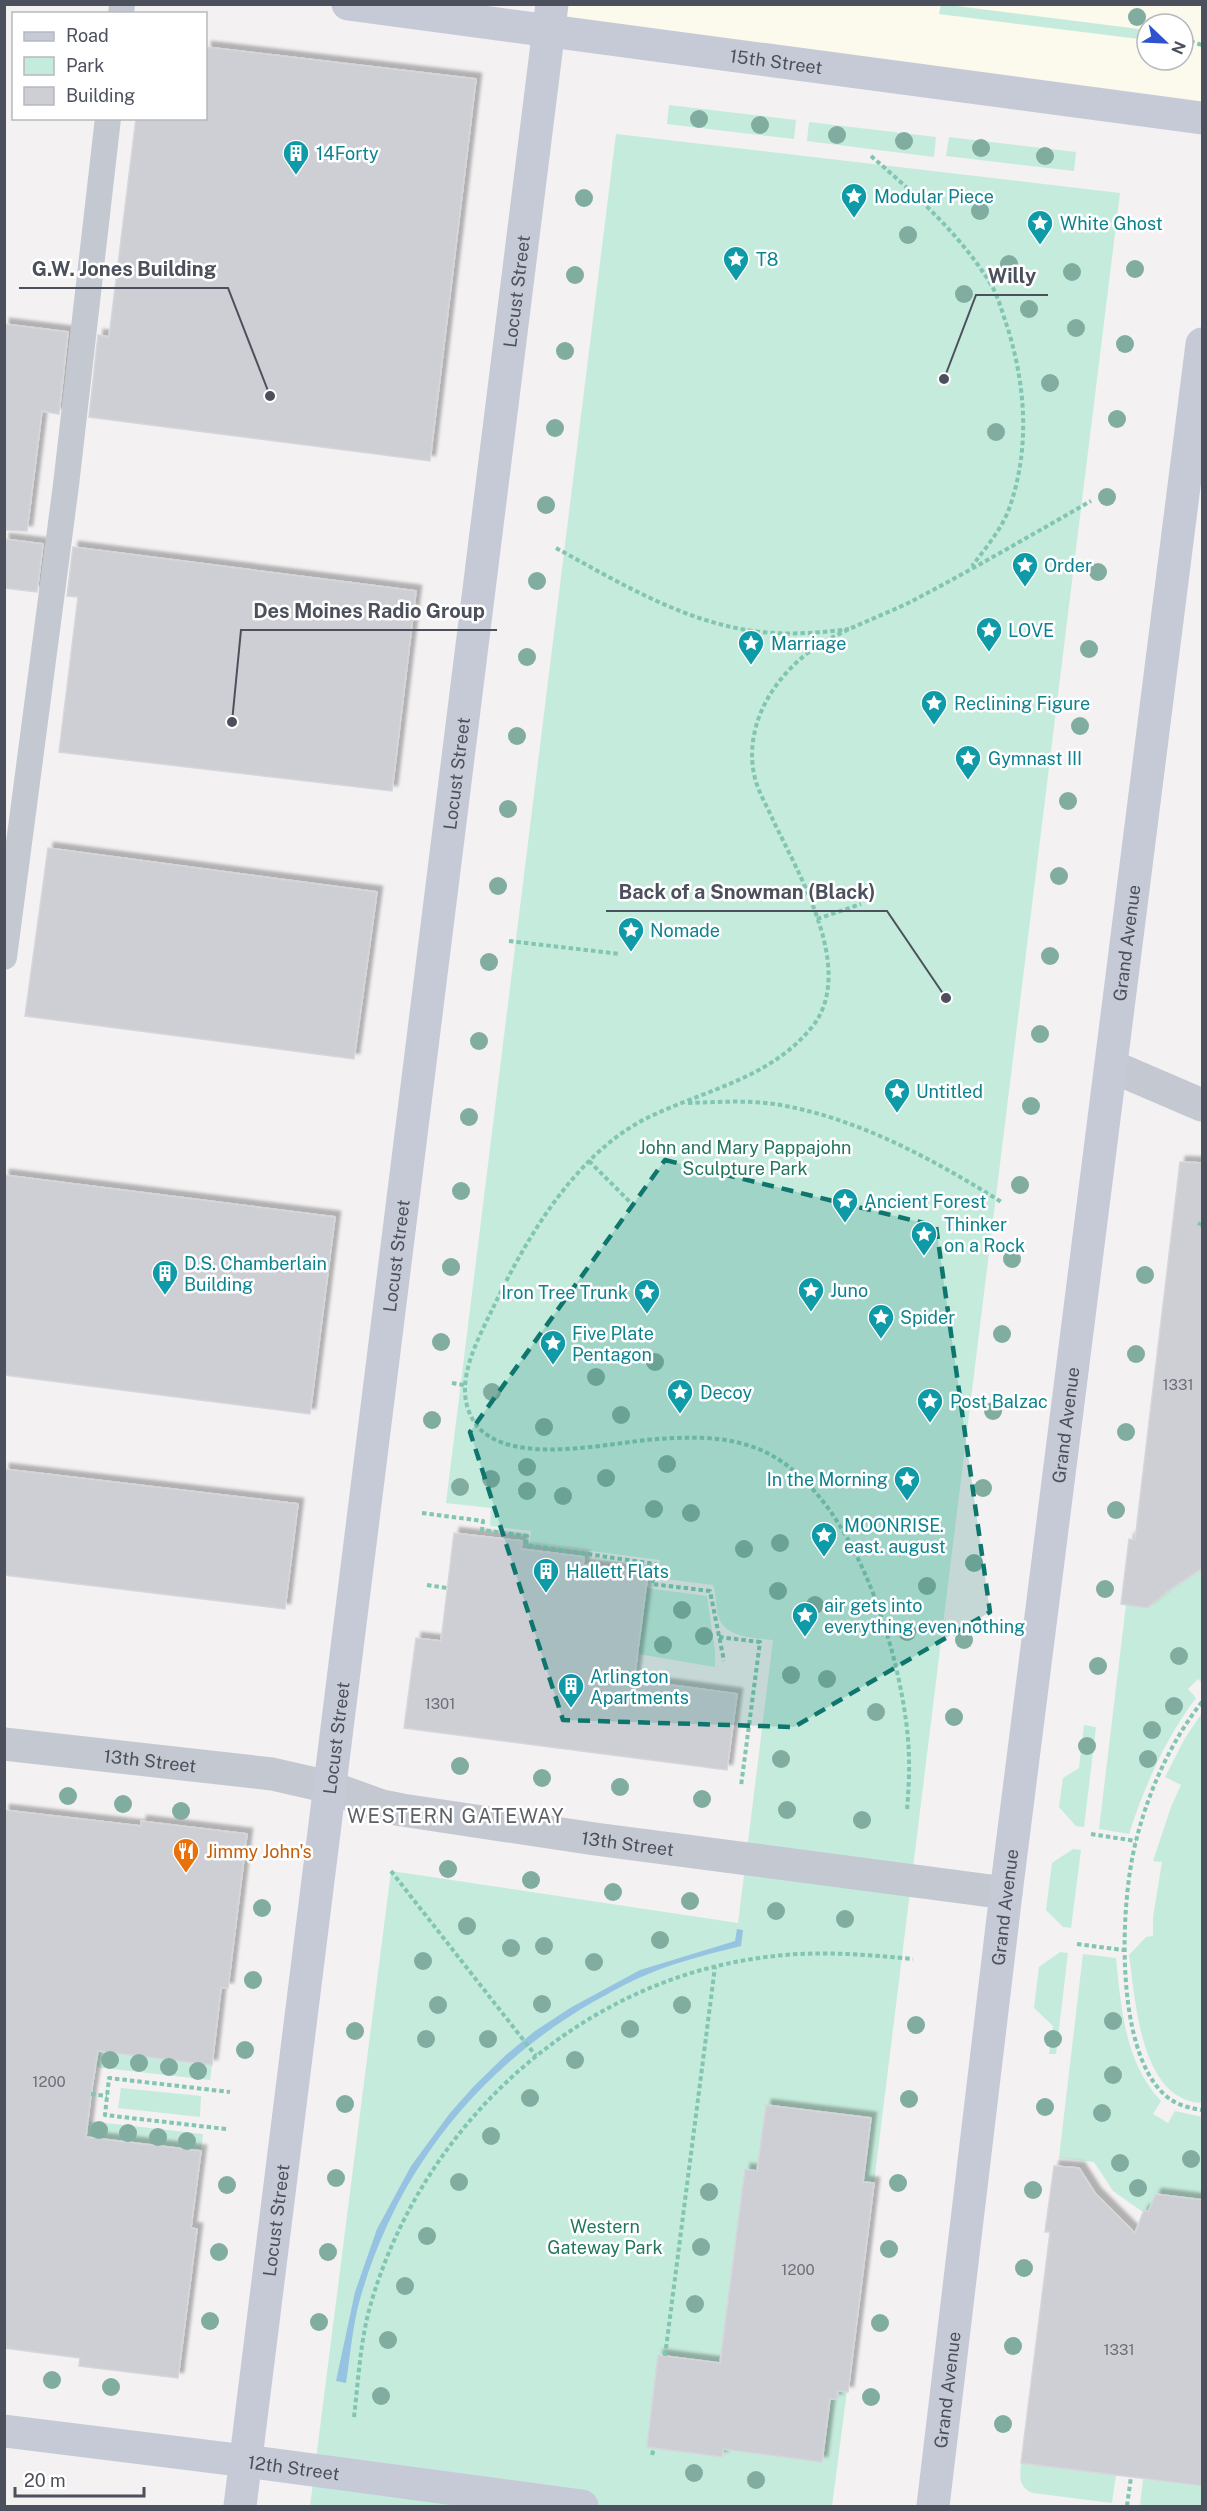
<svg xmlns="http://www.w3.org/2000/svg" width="1207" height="2511" viewBox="0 0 1207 2511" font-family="'Public Sans',sans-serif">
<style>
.commercial{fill:#fbfaed;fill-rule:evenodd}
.green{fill:#c5ebdc}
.water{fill:#97c3e2}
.building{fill:#cecfd5;stroke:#d6d6db;stroke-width:1.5;filter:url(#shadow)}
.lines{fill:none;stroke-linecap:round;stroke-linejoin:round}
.path{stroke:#81c5b2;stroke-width:4;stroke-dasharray:4.5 3;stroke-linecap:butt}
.lane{stroke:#c3c8d1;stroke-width:26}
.street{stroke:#c3c8d1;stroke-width:33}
.secondary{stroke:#c6cad7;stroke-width:33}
.tree{fill:#81ada0}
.marked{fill:#0f766e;fill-opacity:0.2;stroke:#0f766e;stroke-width:4.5;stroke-dasharray:12 8;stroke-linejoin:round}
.labels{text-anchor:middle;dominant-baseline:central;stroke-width:5;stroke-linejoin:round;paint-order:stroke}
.number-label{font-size:15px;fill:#6c707a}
.street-label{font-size:18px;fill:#4b505c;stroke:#fff}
.culture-label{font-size:18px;fill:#0d838f;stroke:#fff;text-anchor:start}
.park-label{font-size:18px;fill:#23765e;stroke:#fff}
.food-label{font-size:18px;fill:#c56008;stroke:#fff;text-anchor:start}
.neighbourhood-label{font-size:20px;letter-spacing:1.5px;fill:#5e6065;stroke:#fff}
.leader{fill:none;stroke:#4b505c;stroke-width:2}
.callout-dot{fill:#4b505c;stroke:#fff;stroke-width:2}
.callout-label{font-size:20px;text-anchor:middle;font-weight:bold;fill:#4b505c;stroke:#fff;stroke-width:5;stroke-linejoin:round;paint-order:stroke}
</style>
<defs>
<filter id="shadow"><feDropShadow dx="5.5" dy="-5.5" stdDeviation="1.5" flood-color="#0004"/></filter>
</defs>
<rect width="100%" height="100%" fill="#f3f1f1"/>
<path class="commercial" d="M552,4L1202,5V118L549,31ZM1147,24H1183V60H1147Z"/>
<path class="green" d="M941,4L1147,30V40L939,14Z
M669,105L796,120L794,139L667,124Z
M809,122L936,137L934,157L807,141Z
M616,134L1120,193L874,2183L832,2506H310L391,1871L738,1923L773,1640C756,1638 726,1638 719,1618C715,1607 717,1596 713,1585L658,1578L660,1560L530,1543L531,1531L490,1526L491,1508L446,1503Z
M949,137L1076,152L1074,171L946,156Z
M1202,1570V1683L1198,1679L1188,1689L1196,1698C1165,1739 1145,1785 1129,1834L1099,1829L1126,1605L1147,1608L1169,1590Z
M646,1588L707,1596L715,1651V1667L638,1654Z
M1202,1713V2103C1140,2100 1136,2002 1129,1955L1146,1937L1153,1936V1917L1162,1862L1153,1861L1171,1807L1181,1785L1165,1777L1185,1738Z
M1084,1725L1096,1727L1084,1827L1076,1826L1059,1807L1063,1778L1079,1768Z
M1073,1849L1081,1850L1071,1928L1063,1927L1046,1910L1052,1863Z
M1060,1952L1068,1953L1056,2054H1049L1053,2026L1034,2008L1039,1967Z
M1083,1954L1116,1958C1121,2008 1125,2063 1161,2101L1153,2114L1168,2123L1175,2111L1202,2117V2200L1183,2199L1157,2193L1148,2212L1144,2210L1143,2212L1113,2191L1094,2162L1059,2158Z
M98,2051L212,2065L210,2080L95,2067Z
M121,2088L201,2096L200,2117L118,2108Z
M88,2121L203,2134L201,2151L86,2137Z
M1021,2463L1116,2475L1112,2503L1033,2493C1018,2487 1020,2477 1021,2463Z
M1143,2479L1202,2486V2506H1140Z"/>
<path class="water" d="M737,1929L743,1930L741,1946C709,1954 676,1962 646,1975C628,1982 610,1993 593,2002C481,2067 401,2165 363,2289C353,2319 351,2351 346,2383L336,2381L355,2292L377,2229L411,2166L450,2113L474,2086L507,2054L535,2031L570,2008L640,1970L735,1941Z"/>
<path class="building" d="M206,47L476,79L430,461L89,417L98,335L109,337L136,118H206Z
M4,324L68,332L59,414L42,411L27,531L4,530Z
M4,539L43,544L37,592L4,588Z
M73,547L416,591L392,791L59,752L78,597L67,596Z
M48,848L377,892L354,1059L25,1016Z
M1180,1162L1203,1163V1568L1169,1590L1147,1608L1121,1604L1129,1539L1135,1540Z
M4,1175L335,1217L310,1414L4,1375Z
M4,1469L298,1504L285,1609L4,1575Z
M454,1533L522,1541L521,1549L584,1557L583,1565L648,1573L634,1680L737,1694L727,1770L404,1728L416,1638L441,1641Z
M4,1810L141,1826V1821L247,1834L228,1988H221L212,2065L98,2051L91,2094L86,2137L201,2151L191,2228L197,2229L178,2378L79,2366L80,2358L4,2348Z
M766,2105L871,2118L863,2182L874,2183L848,2392L838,2391L837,2399H830L822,2462L723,2449L722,2457L647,2447L658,2355L720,2363L745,2169L757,2171Z
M1054,2166L1079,2168L1095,2193L1135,2233L1144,2210L1148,2212L1156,2194L1203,2200V2486L1021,2463L1050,2232H1045Z"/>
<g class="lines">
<path class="path" d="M1183,39L1202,45
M871,156C916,195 961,235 992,286C999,299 1003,315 1008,329C1026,388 1030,450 1009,509C1001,530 985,549 972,566
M556,548C620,583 687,624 761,632C790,635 819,633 849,629
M817,919L861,904
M509,941L620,954
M688,1103C716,1102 746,1100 774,1104C854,1116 935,1160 1003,1203
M589,1161L632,1204
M1198,1223L1202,1225
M452,1383L464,1385
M422,1513L483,1521L482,1530L527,1536L526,1545L655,1564L652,1584L710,1591L724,1661
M427,1585L447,1588
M719,1637L760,1642L741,1786
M1202,1702C1171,1741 1148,1792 1136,1841C1120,1902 1114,2050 1165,2095C1176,2105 1189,2108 1202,2110
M907,1809C909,1786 910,1762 908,1739C900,1646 848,1474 747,1445C719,1436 686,1437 657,1439C610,1442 494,1472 470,1414C455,1381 477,1341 492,1310C525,1240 575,1154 647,1118C704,1090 770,1079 812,1027C857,971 799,875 773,820C767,806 757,790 754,774C746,734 764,694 793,666C825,633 876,620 916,599C975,568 1033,534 1091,501
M1091,1834L1136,1841
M391,1871L536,2056
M1077,1944L1123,1950
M91,2094L107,2096
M226,2129L105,2115L109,2078L230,2092
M665,2356L715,1967
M354,2417C358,2383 360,2347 368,2314C416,2133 571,1984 759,1958C811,1950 861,1954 913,1959
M652,2455L654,2448
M1127,2506L1131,2477"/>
<path class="lane" d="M121,14L122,4
M4,957L66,485L108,118"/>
<g class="street">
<path d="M1111,1066L1202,1105"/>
<path id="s1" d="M4,1744L272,1774L329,1787L382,1806L402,1810L595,1839L1006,1893"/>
</g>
<g class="secondary">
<path id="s2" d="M348,4L1202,118"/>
<path id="s3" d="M4,2431L246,2461L582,2506"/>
<path id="s4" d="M240,2506L552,4"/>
<path id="s5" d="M933,2506L1006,1893L1202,344"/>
</g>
</g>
<g class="tree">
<circle cx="1137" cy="17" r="9"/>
<circle cx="699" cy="119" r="9"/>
<circle cx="760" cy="125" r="9"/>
<circle cx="837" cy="135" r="9"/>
<circle cx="904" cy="141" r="9"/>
<circle cx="981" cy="148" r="9"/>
<circle cx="1045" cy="156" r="9"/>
<circle cx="584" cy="198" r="9"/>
<circle cx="980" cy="211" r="9"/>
<circle cx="908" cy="235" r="9"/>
<circle cx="1009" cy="264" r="9"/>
<circle cx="1135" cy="269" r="9"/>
<circle cx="1072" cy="272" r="9"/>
<circle cx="575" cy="275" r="9"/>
<circle cx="964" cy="294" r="9"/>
<circle cx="1029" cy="309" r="9"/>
<circle cx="1076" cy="328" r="9"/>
<circle cx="1125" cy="344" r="9"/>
<circle cx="565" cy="351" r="9"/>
<circle cx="1050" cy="383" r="9"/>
<circle cx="1117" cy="419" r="9"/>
<circle cx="555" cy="428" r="9"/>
<circle cx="996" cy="432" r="9"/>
<circle cx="1107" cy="497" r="9"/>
<circle cx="546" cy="505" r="9"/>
<circle cx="1098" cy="572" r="9"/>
<circle cx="537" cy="581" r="9"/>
<circle cx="1089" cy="649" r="9"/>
<circle cx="527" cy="657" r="9"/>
<circle cx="1080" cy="726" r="9"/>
<circle cx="517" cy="736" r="9"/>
<circle cx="1068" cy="801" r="9"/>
<circle cx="508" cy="809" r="9"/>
<circle cx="1059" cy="876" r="9"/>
<circle cx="498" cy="886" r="9"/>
<circle cx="1050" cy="956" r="9"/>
<circle cx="489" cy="962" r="9"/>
<circle cx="1040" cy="1034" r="9"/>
<circle cx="479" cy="1041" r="9"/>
<circle cx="1031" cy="1106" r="9"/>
<circle cx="469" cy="1117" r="9"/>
<circle cx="1020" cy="1185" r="9"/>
<circle cx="461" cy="1191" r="9"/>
<circle cx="1012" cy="1259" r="9"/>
<circle cx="451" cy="1267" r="9"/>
<circle cx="1145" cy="1275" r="9"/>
<circle cx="1002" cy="1334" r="9"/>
<circle cx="441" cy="1342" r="9"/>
<circle cx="1136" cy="1354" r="9"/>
<circle cx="655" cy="1362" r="9"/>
<circle cx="596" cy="1377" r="9"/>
<circle cx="492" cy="1392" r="9"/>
<circle cx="993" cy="1411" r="9"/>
<circle cx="621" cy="1415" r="9"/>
<circle cx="432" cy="1420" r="9"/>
<circle cx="544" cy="1427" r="9"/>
<circle cx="1126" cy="1432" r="9"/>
<circle cx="667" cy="1464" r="9"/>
<circle cx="527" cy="1467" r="9"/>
<circle cx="606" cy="1478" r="9"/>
<circle cx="491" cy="1479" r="9"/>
<circle cx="460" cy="1487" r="9"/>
<circle cx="983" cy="1488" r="9"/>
<circle cx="527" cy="1491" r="9"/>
<circle cx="563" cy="1496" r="9"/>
<circle cx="654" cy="1509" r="9"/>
<circle cx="1116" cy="1510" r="9"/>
<circle cx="691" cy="1513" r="9"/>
<circle cx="780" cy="1543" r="9"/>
<circle cx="744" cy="1549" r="9"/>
<circle cx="974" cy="1563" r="9"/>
<circle cx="927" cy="1586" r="9"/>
<circle cx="1105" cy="1589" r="9"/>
<circle cx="778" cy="1591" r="9"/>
<circle cx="815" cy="1605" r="9"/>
<circle cx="682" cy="1610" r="9"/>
<circle cx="907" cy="1632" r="9"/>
<circle cx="704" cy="1636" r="9"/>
<circle cx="964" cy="1640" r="9"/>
<circle cx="663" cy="1645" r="9"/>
<circle cx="1179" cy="1656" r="9"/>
<circle cx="1098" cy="1666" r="9"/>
<circle cx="791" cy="1675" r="9"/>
<circle cx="827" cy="1679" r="9"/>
<circle cx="1174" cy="1706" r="9"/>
<circle cx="876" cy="1712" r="9"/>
<circle cx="954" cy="1717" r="9"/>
<circle cx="1152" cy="1730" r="9"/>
<circle cx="1087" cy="1746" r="9"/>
<circle cx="781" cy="1759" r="9"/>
<circle cx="1148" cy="1759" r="9"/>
<circle cx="460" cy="1766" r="9"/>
<circle cx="542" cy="1778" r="9"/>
<circle cx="620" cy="1787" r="9"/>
<circle cx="68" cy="1796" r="9"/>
<circle cx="702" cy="1799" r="9"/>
<circle cx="123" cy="1804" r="9"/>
<circle cx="787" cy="1810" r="9"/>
<circle cx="181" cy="1811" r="9"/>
<circle cx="862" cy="1820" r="9"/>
<circle cx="448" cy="1869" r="9"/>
<circle cx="531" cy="1880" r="9"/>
<circle cx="613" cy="1892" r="9"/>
<circle cx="690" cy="1901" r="9"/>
<circle cx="262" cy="1908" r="9"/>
<circle cx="776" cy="1911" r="9"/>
<circle cx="845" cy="1919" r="9"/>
<circle cx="467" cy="1926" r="9"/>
<circle cx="660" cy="1940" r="9"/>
<circle cx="544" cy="1946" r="9"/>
<circle cx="511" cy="1948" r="9"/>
<circle cx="423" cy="1961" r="9"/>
<circle cx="594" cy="1962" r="9"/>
<circle cx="253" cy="1980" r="9"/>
<circle cx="542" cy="2004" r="9"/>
<circle cx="438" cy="2005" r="9"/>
<circle cx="682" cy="2005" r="9"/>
<circle cx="1113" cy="2021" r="9"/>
<circle cx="916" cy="2025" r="9"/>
<circle cx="630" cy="2029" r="9"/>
<circle cx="355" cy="2031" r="9"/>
<circle cx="426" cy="2039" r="9"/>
<circle cx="488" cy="2039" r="9"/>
<circle cx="1053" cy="2039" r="9"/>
<circle cx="245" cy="2050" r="9"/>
<circle cx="110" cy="2060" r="9"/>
<circle cx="575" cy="2060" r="9"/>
<circle cx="139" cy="2063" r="9"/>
<circle cx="169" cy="2067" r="9"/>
<circle cx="198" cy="2071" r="9"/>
<circle cx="1113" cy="2075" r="9"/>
<circle cx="530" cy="2098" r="9"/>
<circle cx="909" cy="2099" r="9"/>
<circle cx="345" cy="2104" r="9"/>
<circle cx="1045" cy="2107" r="9"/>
<circle cx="1102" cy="2113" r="9"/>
<circle cx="99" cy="2130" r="9"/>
<circle cx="128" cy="2133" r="9"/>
<circle cx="491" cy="2136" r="9"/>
<circle cx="158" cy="2137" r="9"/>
<circle cx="187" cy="2141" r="9"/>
<circle cx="1191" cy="2159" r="9"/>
<circle cx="1120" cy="2163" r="9"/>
<circle cx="336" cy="2178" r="9"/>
<circle cx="459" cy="2182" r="9"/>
<circle cx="898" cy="2183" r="9"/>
<circle cx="227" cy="2185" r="9"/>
<circle cx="1138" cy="2188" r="9"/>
<circle cx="1033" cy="2190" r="9"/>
<circle cx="709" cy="2192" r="9"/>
<circle cx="427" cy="2236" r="9"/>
<circle cx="701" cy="2247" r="9"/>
<circle cx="889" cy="2249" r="9"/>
<circle cx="219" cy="2252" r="9"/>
<circle cx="328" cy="2252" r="9"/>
<circle cx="1024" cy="2268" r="9"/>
<circle cx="405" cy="2286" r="9"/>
<circle cx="695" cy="2304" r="9"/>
<circle cx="210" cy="2321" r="9"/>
<circle cx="319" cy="2322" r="9"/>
<circle cx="880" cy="2323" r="9"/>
<circle cx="388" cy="2340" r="9"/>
<circle cx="1013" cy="2346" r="9"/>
<circle cx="52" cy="2380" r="9"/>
<circle cx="111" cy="2387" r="9"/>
<circle cx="381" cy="2396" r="9"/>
<circle cx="871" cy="2397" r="9"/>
<circle cx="1003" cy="2424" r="9"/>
<circle cx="694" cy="2473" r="9"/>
<circle cx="756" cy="2480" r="9"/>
</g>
<path class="marked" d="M665,1160L936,1226L990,1612L794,1727L563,1720L470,1432Z"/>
<defs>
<g id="building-pin" transform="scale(1.35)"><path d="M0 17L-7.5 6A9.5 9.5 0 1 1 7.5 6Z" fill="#0f9aa8" stroke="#fff"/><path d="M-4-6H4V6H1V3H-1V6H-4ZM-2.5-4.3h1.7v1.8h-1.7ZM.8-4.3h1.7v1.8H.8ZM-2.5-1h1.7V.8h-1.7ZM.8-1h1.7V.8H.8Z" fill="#fff"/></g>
<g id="sight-pin" transform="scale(1.35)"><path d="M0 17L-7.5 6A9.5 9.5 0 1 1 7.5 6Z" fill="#0f9aa8" stroke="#fff"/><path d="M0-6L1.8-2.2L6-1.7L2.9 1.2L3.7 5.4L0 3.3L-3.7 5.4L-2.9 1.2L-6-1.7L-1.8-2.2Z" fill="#fff"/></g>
<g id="restaurant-pin" transform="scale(1.35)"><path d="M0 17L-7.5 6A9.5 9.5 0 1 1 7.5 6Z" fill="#e8710a" stroke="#fff"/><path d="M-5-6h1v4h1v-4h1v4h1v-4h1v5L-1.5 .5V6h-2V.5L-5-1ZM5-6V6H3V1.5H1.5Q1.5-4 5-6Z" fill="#fff"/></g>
</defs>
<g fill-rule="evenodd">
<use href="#building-pin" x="296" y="153"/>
<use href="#sight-pin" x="854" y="196"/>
<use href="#sight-pin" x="1040" y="223"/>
<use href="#sight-pin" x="736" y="259"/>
<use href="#sight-pin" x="1025" y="565"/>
<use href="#sight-pin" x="989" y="630"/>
<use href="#sight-pin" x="751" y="643"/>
<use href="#sight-pin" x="934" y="703"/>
<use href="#sight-pin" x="968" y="758"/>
<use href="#sight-pin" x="631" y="930"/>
<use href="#sight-pin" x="897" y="1091"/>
<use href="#sight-pin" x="845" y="1201"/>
<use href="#sight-pin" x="924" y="1234"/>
<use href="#building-pin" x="165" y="1273"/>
<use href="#sight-pin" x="811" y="1290"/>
<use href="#sight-pin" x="647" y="1292"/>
<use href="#sight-pin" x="881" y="1317"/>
<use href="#sight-pin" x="553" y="1343"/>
<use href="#sight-pin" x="680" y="1392"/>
<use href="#sight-pin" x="930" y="1401"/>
<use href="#sight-pin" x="907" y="1479"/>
<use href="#sight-pin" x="824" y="1535"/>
<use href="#building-pin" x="546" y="1571"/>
<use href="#sight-pin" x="805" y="1615"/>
<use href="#building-pin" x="571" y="1686"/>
<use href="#restaurant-pin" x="186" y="1851"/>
</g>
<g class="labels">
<g class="number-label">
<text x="1178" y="1384">1331</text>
<text x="440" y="1703">1301</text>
<text x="49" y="2081">1200</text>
<text x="798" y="2269">1200</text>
<text x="1119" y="2349">1331</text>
</g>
<g class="street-label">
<text stroke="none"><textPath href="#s2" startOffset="432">15th Street</textPath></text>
<text stroke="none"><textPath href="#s4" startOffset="2232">Locust Street</textPath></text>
<text stroke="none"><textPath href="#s4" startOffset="1746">Locust Street</textPath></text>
<text stroke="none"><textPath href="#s5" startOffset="1575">Grand Avenue</textPath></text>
<text stroke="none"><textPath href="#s4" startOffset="1260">Locust Street</textPath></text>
<text stroke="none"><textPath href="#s5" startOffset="1089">Grand Avenue</textPath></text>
<text stroke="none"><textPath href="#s4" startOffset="774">Locust Street</textPath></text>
<text stroke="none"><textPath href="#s1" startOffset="147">13th Street</textPath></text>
<text stroke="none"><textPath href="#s1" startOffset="633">13th Street</textPath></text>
<text stroke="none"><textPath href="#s5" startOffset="603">Grand Avenue</textPath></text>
<text stroke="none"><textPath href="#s4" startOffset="288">Locust Street</textPath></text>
<text stroke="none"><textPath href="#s5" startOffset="117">Grand Avenue</textPath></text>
<text stroke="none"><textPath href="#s3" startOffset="292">12th Street</textPath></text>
</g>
<g class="culture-label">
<text x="316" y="153">14Forty</text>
<text x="874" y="196">Modular Piece</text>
<text x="1060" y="223">White Ghost</text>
<text x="756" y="259">T8</text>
<text x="1044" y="565">Order</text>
<text x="1008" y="630">LOVE</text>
<text x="771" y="643">Marriage</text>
<text x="954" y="703">Reclining Figure</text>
<text x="988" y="758">Gymnast III</text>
<text x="650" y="930">Nomade</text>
<text x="916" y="1091">Untitled</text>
<text x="864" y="1201">Ancient Forest</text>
<text x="944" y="1224">Thinker<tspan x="944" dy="21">on a Rock</tspan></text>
<text x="184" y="1263">D.S. Chamberlain<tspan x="184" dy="21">Building</tspan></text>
<text x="830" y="1290">Juno</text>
<text x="628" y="1292" text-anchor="end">Iron Tree Trunk</text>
<text x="900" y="1317">Spider</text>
<text x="572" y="1333">Five Plate<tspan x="572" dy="21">Pentagon</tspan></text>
<text x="700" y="1392">Decoy</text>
<text x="950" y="1401">Post Balzac</text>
<text x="888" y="1479" text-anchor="end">In the Morning</text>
<text x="844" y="1525">MOONRISE.<tspan x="844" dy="21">east. august</tspan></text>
<text x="566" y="1571">Hallett Flats</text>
<text x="824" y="1605">air gets into<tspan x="824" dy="21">everything even nothing</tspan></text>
<text x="590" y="1676">Arlington<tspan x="590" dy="21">Apartments</tspan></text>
</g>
<g class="park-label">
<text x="745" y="1147">John and Mary Pappajohn<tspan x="745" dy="21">Sculpture Park</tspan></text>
<text x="605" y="2226">Western<tspan x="605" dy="21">Gateway Park</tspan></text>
</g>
<g class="food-label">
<text x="206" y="1851">Jimmy John's</text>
</g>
<g class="neighbourhood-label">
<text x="456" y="1816">WESTERN GATEWAY</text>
</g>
</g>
<path class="leader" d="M270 396L228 288H19M944 379L976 295H1048M232 722L241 630H497M946 998L887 911H606"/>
<g class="callout-dot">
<circle cx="270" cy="396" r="6"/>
<circle cx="944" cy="379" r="6"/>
<circle cx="232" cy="722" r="6"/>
<circle cx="946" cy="998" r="6"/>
</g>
<g class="callout-label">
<text x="124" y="276">G.W. Jones Building</text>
<text x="1012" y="283">Willy</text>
<text x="369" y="618">Des Moines Radio Group</text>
<text x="747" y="899">Back of a Snowman (Black)</text>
</g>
<rect width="1207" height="2511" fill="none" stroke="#4b505c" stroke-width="12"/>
<rect x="12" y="12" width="195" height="108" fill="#ffffff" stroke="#b7b9be" stroke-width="1.5"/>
<rect x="24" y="32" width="30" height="9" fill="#c6cad7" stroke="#b7b9be" stroke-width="1.5"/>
<text x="66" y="42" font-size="18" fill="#4b505c">Road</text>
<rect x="24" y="57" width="30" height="18" fill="#c5ebdc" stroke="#b7b9be" stroke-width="1.5"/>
<text x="66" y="72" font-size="18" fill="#4b505c">Park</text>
<rect x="24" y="87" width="30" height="18" fill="#cecfd5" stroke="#b7b9be" stroke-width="1.5"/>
<text x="66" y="102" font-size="18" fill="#4b505c">Building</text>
<g transform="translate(1165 42) rotate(113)"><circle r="28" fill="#ffffff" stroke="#b7b9be" stroke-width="1.5"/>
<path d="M0-4.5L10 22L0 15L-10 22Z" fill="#2f53cf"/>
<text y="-9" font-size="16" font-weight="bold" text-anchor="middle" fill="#4b505c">N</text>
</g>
<path d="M15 2487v9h129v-9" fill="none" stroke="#4b505c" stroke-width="3"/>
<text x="24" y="2487" font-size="18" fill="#4b505c" stroke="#ffffff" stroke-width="4.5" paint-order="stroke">20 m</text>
</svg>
